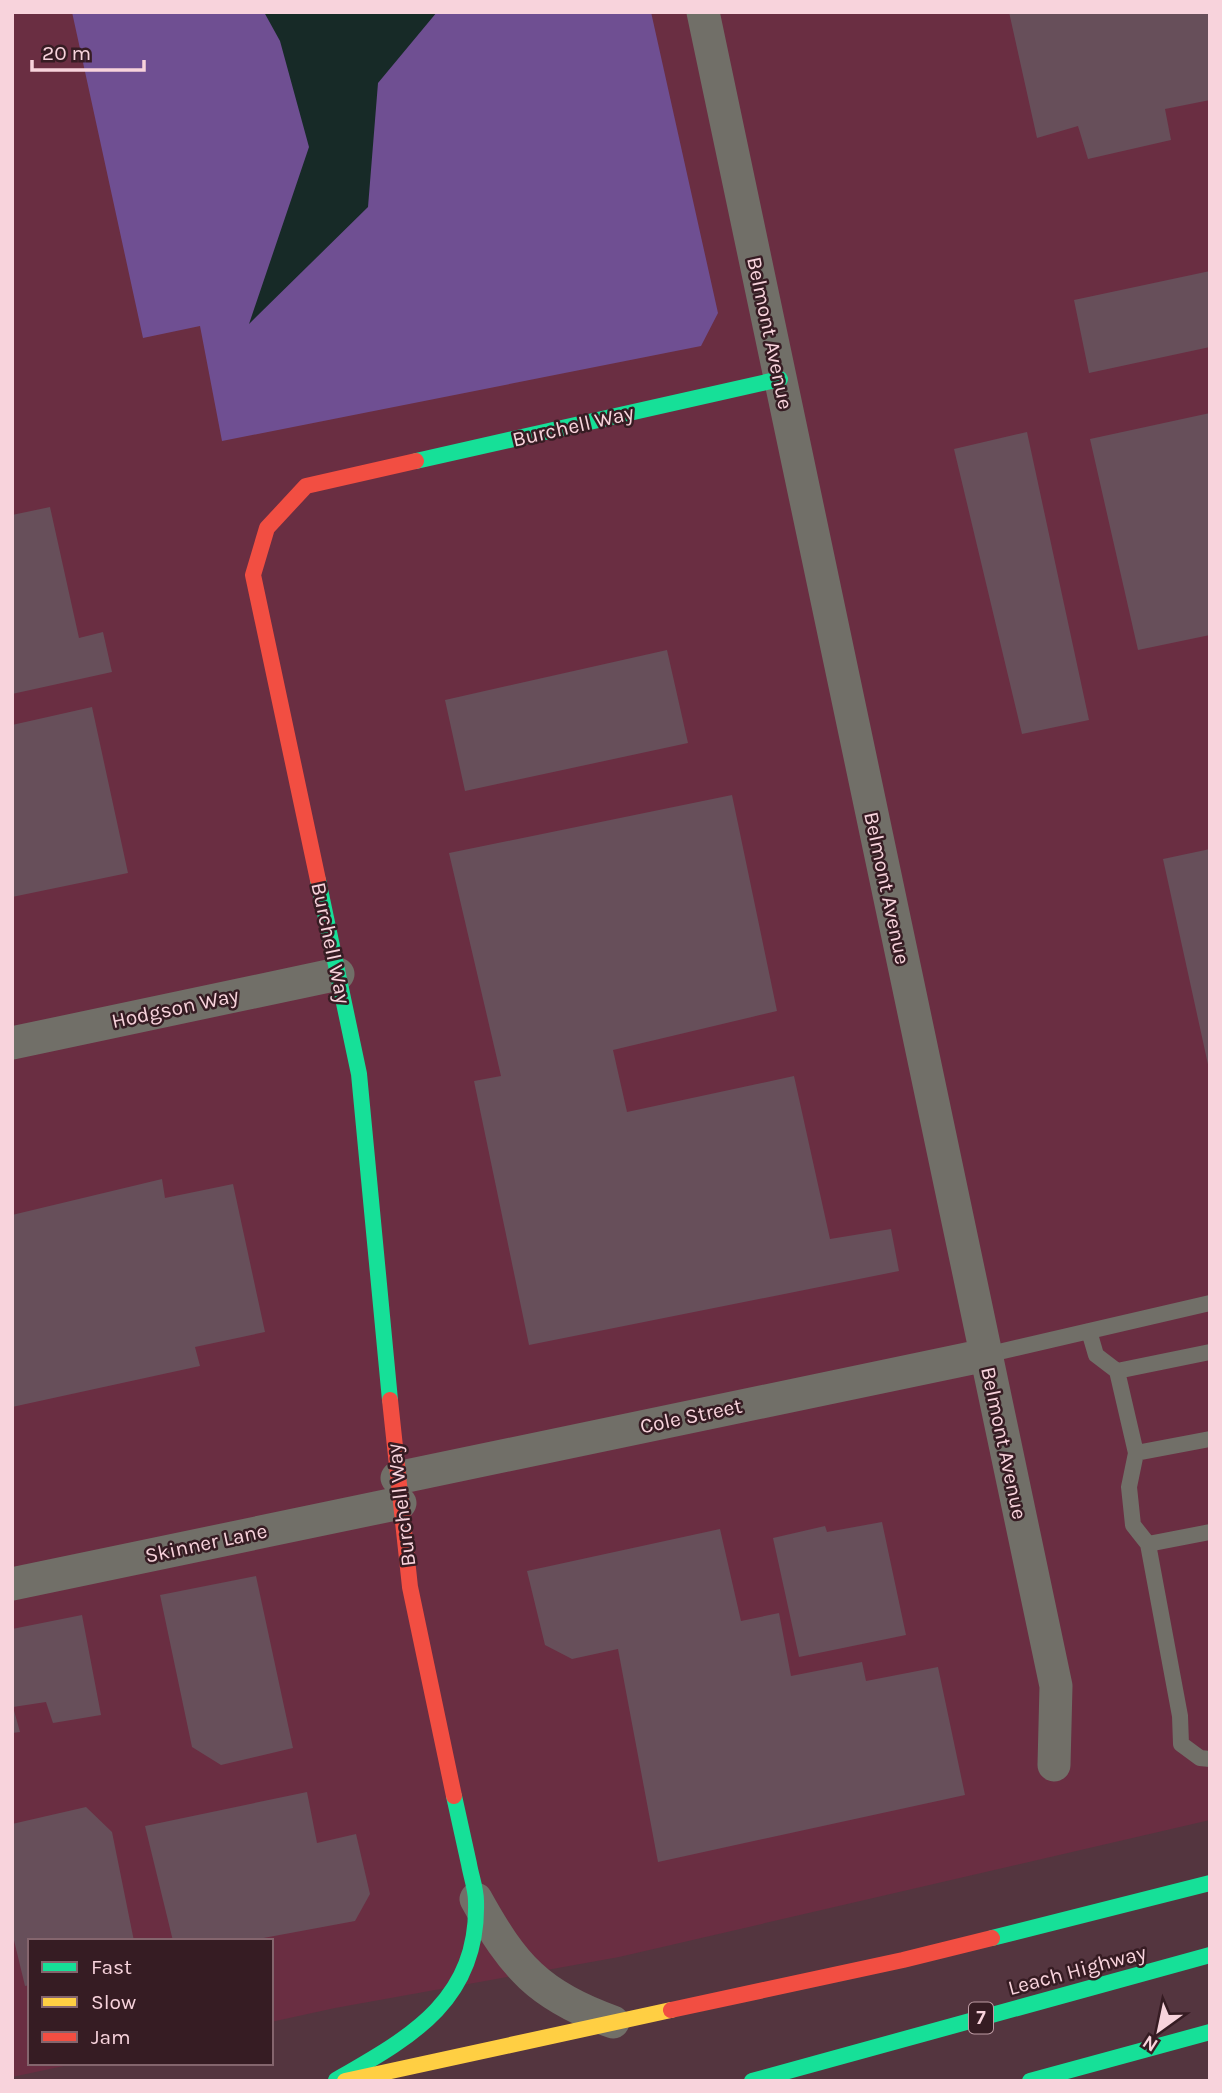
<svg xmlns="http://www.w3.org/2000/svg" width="1222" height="2093" viewBox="0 0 1222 2093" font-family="Karla,sans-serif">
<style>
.built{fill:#6a2e42}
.green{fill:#6f4f92}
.water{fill:#172a27}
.building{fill:#674f5a}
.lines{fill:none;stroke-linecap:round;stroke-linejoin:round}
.lane{stroke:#716f68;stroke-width:16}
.street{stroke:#716f68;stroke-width:33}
.fast{stroke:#16e098;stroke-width:16}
.slow{stroke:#ffcf43;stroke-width:16}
.jam{stroke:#f24e42;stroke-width:16}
.labels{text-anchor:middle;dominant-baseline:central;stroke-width:5;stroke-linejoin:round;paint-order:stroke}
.shield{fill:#361c23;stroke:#be9ca4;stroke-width:2}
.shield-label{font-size:19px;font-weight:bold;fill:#f8d3dc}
.street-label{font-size:21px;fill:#f8d3dc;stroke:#361c23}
</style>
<rect width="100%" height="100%" fill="#54353f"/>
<path class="built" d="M12,12H1210V1820L619,1957L335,2008L271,2022V1941H30V2063H78L12,2077Z"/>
<path class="green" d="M72,12H651L718,313L701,346L222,441L200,326L143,338Z"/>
<path class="water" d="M264,12H437L378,83L368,207L249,324L309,147L280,41Z"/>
<path class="building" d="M1009,12H1210V100L1165,109L1171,140L1088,159L1078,126L1037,138Z
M1210,271V347L1089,373L1074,300Z
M1210,413V635L1138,650L1090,439Z
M1027,432L1089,720L1022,734L954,449Z
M50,507L79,638L103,632L112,672L12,694V515Z
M667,650L688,743L465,791L445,700Z
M92,707L128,873L12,897V725Z
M732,795L777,1011L613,1050L627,1112L794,1076L830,1239L891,1229L899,1271L529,1345L474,1081L501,1076L449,853Z
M1210,849V1068L1209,1069L1163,859Z
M162,1179L165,1198L233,1184L265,1332L195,1347L200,1366L12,1407V1215Z
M882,1522L906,1635L799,1657L773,1538L825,1526L827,1532Z
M720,1529L741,1621L779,1613L791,1676L862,1662L866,1681L938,1667L965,1795L658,1862L618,1649L572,1659L545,1645L527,1571Z
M256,1576L293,1748L221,1765L192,1747L160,1595Z
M82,1615L101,1715L53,1723L46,1702L13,1707L20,1732L12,1733V1629Z
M307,1792L317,1843L356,1834L370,1894L355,1921L247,1941H173L145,1826Z
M86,1807L112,1832L134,1941H30V1985L25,1986L12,1932V1824Z"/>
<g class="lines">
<path class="lane" d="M1089,1331L1096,1355L1117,1371L1210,1352
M986,1355L1210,1303
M1117,1371L1136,1453
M1210,1439L1136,1453L1129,1487L1133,1525L1148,1544L1210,1532
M1148,1544L1180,1716L1181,1744L1200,1758L1210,1759"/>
<path class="street" d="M703,12L1056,1686L1054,1765
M12,1043L338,974
M397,1478L986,1355
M12,1584L400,1503
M476,1899C513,1966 539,1996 613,2022"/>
<path class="fast" d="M416,461L780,379
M318,880L359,1074L390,1400
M992,1938L1210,1883
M336,2080C411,2037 479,2000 476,1901C476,1889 471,1876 469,1864C464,1841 459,1818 454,1796
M752,2081L1210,1955
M1030,2081L1210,2032"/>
<path class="slow" d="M345,2081L671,2010"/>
<path class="jam" d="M318,880L253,575L267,528L306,486L416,461
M390,1400L410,1587L454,1796
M671,2010L903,1960L992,1938"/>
</g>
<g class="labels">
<rect class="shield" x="969" y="2002.5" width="24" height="31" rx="5"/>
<g class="shield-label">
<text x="981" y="2018">7</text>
</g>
<g class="street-label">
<text transform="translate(770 333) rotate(78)">Belmont Avenue</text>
<text transform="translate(573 426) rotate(-13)">Burchell Way</text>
<text transform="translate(887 888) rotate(78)">Belmont Avenue</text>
<text transform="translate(331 943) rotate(78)">Burchell Way</text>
<text transform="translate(175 1008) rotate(-12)">Hodgson Way</text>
<text transform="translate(691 1416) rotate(-12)">Cole Street</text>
<text transform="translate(1004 1443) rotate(78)">Belmont Avenue</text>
<text transform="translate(401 1505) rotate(-97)">Burchell Way</text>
<text transform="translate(206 1543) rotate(-12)">Skinner Lane</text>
<text transform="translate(1077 1970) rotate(-15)">Leach Highway</text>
</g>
</g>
<rect width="1222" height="2093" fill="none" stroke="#f8d3dc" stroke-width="28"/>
<rect x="28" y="1939" width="245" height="126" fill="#361c23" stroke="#84656d" stroke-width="2"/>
<rect x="42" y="1962" width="35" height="10" fill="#16e098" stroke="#84656d" stroke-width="2"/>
<text x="91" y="1974" font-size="21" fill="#f8d3dc">Fast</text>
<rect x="42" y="1997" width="35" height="10" fill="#ffcf43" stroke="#84656d" stroke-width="2"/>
<text x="91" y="2009" font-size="21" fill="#f8d3dc">Slow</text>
<rect x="42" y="2032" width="35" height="10" fill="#f24e42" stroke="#84656d" stroke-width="2"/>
<text x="91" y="2044" font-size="21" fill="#f8d3dc">Jam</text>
<g transform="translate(1159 2030) rotate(213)" stroke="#361c23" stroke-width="5" paint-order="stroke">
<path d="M0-5L12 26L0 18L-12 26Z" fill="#f8d3dc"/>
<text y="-10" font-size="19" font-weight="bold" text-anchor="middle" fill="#f8d3dc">N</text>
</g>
<path d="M32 60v10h112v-10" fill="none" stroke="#f8d3dc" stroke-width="3.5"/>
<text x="42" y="60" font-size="21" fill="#f8d3dc" stroke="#361c23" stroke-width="5" paint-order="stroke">20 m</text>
</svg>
